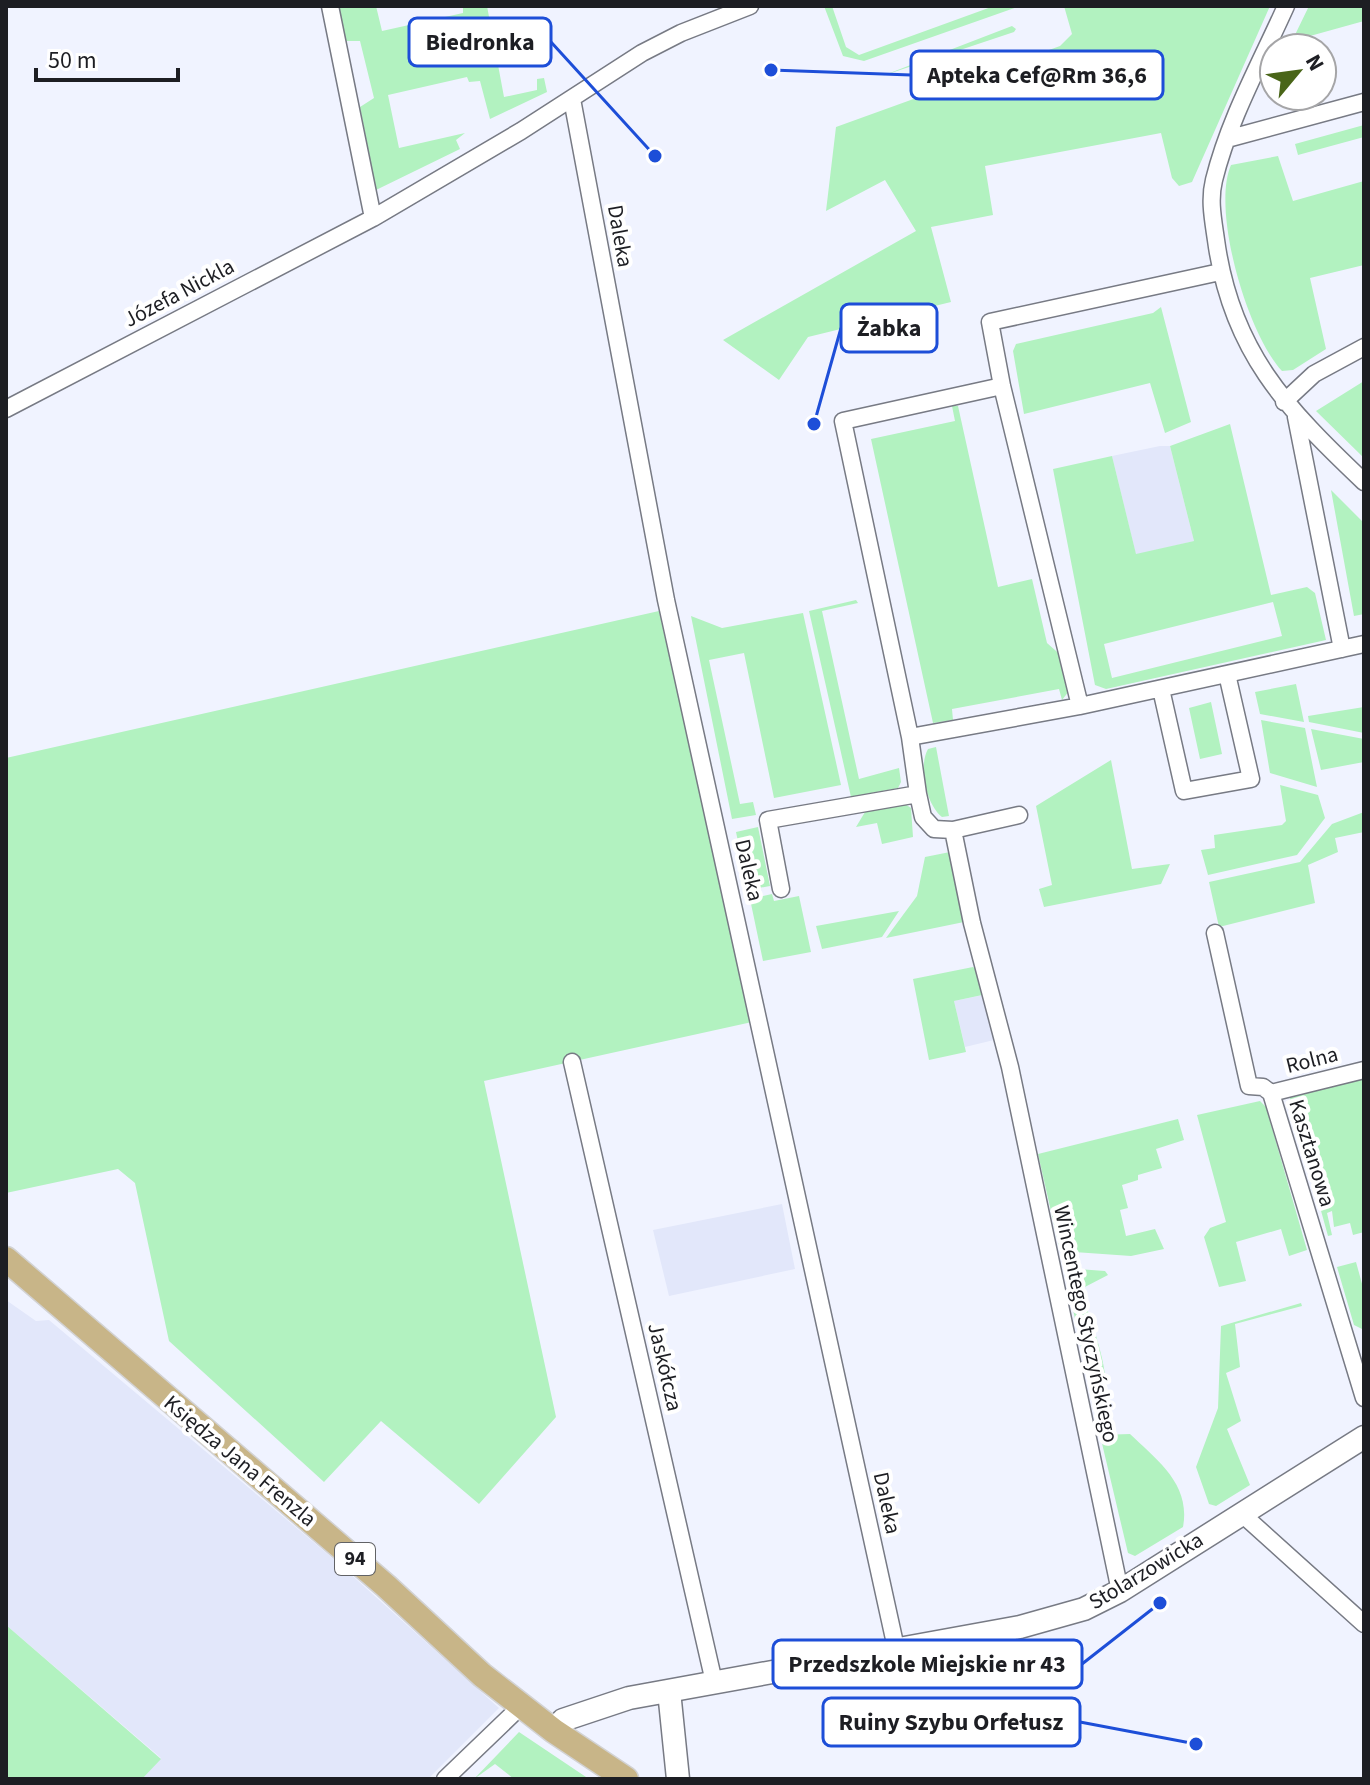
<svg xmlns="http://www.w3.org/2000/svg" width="1370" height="1785" viewBox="0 0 1370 1785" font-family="'Source Sans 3',sans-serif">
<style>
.built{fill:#e2e7fa}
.green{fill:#b2f2c0;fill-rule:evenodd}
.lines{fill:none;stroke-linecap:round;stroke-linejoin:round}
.street-casing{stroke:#777a84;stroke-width:19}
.secondary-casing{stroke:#777a84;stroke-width:25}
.primary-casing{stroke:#d2d2d3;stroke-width:27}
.street{stroke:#fff;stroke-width:16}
.secondary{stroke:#fff;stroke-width:22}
.primary{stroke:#c8b588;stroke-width:24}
.labels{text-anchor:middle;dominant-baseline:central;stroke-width:8;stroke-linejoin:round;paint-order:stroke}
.shield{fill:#fff;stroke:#616265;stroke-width:2}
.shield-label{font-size:20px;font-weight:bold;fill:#1d1e23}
.street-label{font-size:22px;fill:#1d1e23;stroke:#fff}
.leader{fill:none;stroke:#1d4ed8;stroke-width:3}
.callout-dot{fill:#1d4ed8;stroke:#fff;stroke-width:3}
.callout{fill:#fff;stroke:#1d4ed8;stroke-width:3}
.callout-label{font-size:24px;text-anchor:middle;font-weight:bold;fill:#1d1e23}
</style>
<rect width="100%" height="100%" fill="#f0f3ff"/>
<path class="built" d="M1160,446H1170L1194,541L1136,555L1112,456Z
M983,995L994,1040L965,1047L954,1001Z
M782,1204L795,1269L669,1296L653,1230Z
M6,1300L36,1321L49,1320L336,1561L499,1708L428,1779H142L161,1758L6,1625Z"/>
<path class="green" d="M339,6H376L382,31L463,13V6H487L504,97L537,90V79L544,78L547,92L490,119L480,81L469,82L467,77L388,95L399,148L465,133L456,140L460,149L376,190L360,107L374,98L360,41H345Z
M824,6H832L846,47L859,55L994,6H1020L864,61L843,56Z
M1064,6H1270L1192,182L1179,186L1172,178L1161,133L985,166L993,215L931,227L951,302L808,337L779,380L723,340L916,231L885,180L826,211L836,127L1060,46L1072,34Z
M1309,6H1364V21L1292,41Z
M1012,26L1016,29L1014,32L882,76Z
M1364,125V137L1298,155L1295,144Z
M1278,156L1293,201L1364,181V265L1310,278L1326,349L1293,370L1282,371C1248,335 1211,211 1231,165Z
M1161,307L1191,422L1165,433L1150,383L1024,414L1013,351L1016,344L1153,313Z
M1364,381V458L1316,411Z
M952,406H958L998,587L1032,579L1047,643L1064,658L1069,691L1062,700L1059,689L952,709L953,720L933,723L871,439L955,421Z
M1230,424L1271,595L1307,587L1315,593L1326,640L1106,689L1095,685L1053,469L1112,456L1136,554L1194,541L1170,446ZM1273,602L1282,636L1112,678L1104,644Z
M1331,490L1364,523V614L1354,616Z
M856,600L858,603L822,611L859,779L899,768L901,782L898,788L851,797L809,611Z
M659,611L752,1022L484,1081L556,1417L479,1504L381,1421L324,1482L169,1341L135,1183L118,1169L6,1193V758Z
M803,613L841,785L774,798L744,653L709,660L740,804L753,802L756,815L732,819L691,616L722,628Z
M1296,684L1304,722L1260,714L1255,692Z
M1211,702L1222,754L1200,759L1189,708Z
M1364,707V733L1309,722L1308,716Z
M1261,720L1305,728L1317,787L1270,773Z
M1311,729L1364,739V762L1321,770Z
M936,747L949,816L942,817C926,804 918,767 928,749Z
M1111,760L1132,869L1170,864L1161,884L1044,907L1039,889L1052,885L1036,806Z
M1280,785L1318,795L1325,818L1297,855L1208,875L1201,850L1215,848L1214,835L1282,825L1286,821Z
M902,802L911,808L913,837L882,844L877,823L856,827L868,807Z
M1364,812V832L1335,838L1338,852L1308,865L1315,903L1219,927L1209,882L1300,862L1332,824Z
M758,827L770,886L748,890L736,832Z
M950,852L964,922L886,938L917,896L925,857Z
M772,894L774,901L799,896L811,952L763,961L750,899Z
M899,911L882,937L822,949L816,926Z
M973,967L978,971L987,994L954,1001L966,1052L929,1060L913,979Z
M1364,1078V1232L1353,1235L1350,1223L1334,1227L1332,1211L1327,1213L1332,1235L1328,1236L1289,1095Z
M1260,1101L1266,1107L1307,1250L1289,1256L1281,1229L1236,1242L1246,1281L1219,1287L1204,1237L1210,1228L1226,1222L1197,1115Z
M1178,1119L1184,1140L1156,1149L1162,1168L1138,1175V1180L1122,1185L1128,1208L1120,1210L1126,1236L1155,1229L1164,1249L1131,1256L1060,1251L1038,1154Z
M1356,1262L1364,1291L1362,1329L1354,1325L1337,1267Z
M1064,1268L1105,1271L1108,1275L1081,1289C1092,1328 1120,1387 1098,1425Z
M1301,1303L1302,1306L1235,1324L1240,1367L1226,1373L1241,1421L1227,1429L1250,1485L1216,1506L1209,1504L1196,1467L1218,1408L1221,1326Z
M1130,1434C1157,1460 1191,1484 1183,1527L1135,1556L1128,1553L1100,1435Z
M6,1625L161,1759L142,1779H6Z
M519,1732L589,1779H514L495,1764L474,1779Z"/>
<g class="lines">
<g class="street-casing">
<path id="street" d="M330,6L373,218
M1286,6C1261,62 1229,119 1214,180C1209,200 1213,219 1216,240C1231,351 1286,408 1364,482
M572,99L666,600L896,1648
M1227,139L1364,102
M1220,272L990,322L1002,386L1080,706L1364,644
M1002,386L843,421L910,737L1080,706
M1284,402L1314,374L1364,347
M6,409L373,218L521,131L642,53L681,33L750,6
M1296,417L1342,649
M1161,689L1184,791L1251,779L1227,674
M918,794L923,817L934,829L953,830L1019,815
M953,830L972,923L1010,1067L1120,1591
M781,889L768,820L918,794L910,737
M1215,933L1249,1086L1263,1087L1271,1093L1364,1398
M572,1062L714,1682
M1271,1093L1364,1070
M1242,1514L1364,1624
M445,1779L521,1706"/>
</g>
<g class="secondary-casing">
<path id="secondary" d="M669,1691L678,1779
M554,1731L563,1720L629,1698L1020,1627L1084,1609L1120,1591L1364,1437"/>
</g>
<g class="primary-casing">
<path id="primary" d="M6,1259L386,1586L482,1675L554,1731L626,1779"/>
</g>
<use href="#street" class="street"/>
<use href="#secondary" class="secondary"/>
<use href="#primary" class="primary"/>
</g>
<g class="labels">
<rect class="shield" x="335" y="1543" width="40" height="32" rx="6"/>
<g class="shield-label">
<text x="355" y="1559">94</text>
</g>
<g class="street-label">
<text transform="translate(620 236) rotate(80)">Daleka</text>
<text transform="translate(179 293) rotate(-28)">Józefa Nickla</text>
<text transform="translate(749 870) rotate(77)">Daleka</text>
<text transform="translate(1312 1060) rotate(-14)">Rolna</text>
<text transform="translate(1312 1153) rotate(73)">Kasztanowa</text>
<text transform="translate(1086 1324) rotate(78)">Wincentego Styczyńskiego</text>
<text transform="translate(665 1367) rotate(77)">Jaskółcza</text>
<text transform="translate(240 1461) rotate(40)">Księdza Jana Frenzla</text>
<text transform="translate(887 1503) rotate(78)">Daleka</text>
<text transform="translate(1146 1571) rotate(-31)">Stolarzowicka</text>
</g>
</g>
<path class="leader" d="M655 156L551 42M771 70L911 75M814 424L841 328M1160 1603L1082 1664M1196 1744L1080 1722"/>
<g class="callout-dot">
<circle cx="655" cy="156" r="8"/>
<circle cx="771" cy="70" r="8"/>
<circle cx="814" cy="424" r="8"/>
<circle cx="1160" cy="1603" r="8"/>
<circle cx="1196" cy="1744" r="8"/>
</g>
<g class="callout">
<rect x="409" y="18" width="142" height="48" rx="8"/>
<rect x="911" y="51" width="252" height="48" rx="8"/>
<rect x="841" y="304" width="96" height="48" rx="8"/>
<rect x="773" y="1640" width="309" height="48" rx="8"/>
<rect x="823" y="1698" width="257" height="48" rx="8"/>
</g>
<g class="callout-label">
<text x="480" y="50">Biedronka</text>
<text x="1037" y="83">Apteka Cef@Rm 36,6</text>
<text x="889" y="336">Żabka</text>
<text x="927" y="1672">Przedszkole Miejskie nr 43</text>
<text x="951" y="1730">Ruiny Szybu Orfełusz</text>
</g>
<rect width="1370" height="1785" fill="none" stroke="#1d1e23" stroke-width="16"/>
<g transform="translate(1298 72) rotate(61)"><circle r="38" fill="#ffffff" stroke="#a5a5a7" stroke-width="2"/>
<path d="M0-6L14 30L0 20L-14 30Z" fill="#496518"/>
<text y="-12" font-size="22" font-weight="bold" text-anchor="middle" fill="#1d1e23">N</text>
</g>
<path d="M36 68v12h142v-12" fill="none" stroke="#1d1e23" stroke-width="4"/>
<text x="48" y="68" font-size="24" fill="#1d1e23" stroke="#ffffff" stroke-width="6" paint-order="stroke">50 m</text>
</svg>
